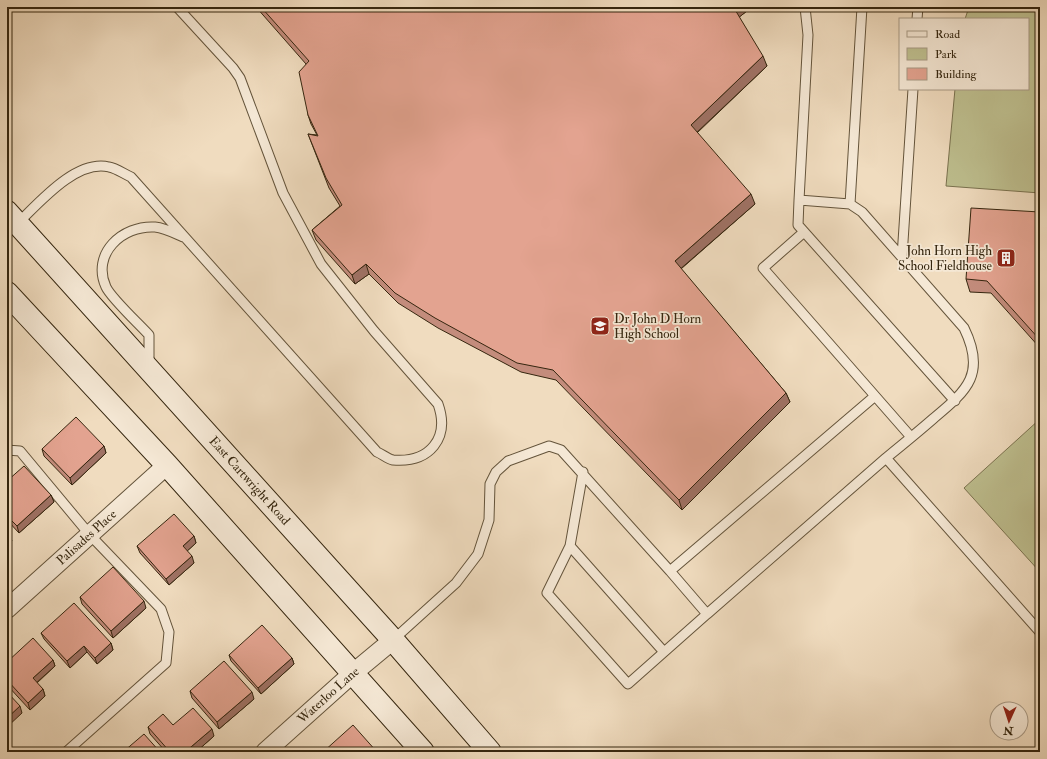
<svg xmlns="http://www.w3.org/2000/svg" width="1047" height="759" viewBox="0 0 1047 759" font-family="'IM FELL Double Pica',serif">
<style>
.green{fill:#bebf8f;stroke:#7a724f}
.lines{fill:none;stroke-linecap:round;stroke-linejoin:round}
.lane-casing{stroke:#64543b;stroke-width:11}
.street-casing{stroke:#64543b;stroke-width:20}
.secondary-casing{stroke:#35260f;stroke-width:24}
.lane{stroke:#f5e8d5;stroke-width:9}
.street{stroke:#f5e8d5;stroke-width:18}
.secondary{stroke:#f5e8d5;stroke-width:22}
.wall{fill:#c38c7c;stroke:#35260f}
.shaded-wall{fill:#9f7265;stroke:#35260f}
.building{fill:#e3a390;stroke:#35260f}
.labels{text-anchor:middle;dominant-baseline:central;stroke-width:3.5;stroke-linejoin:round;paint-order:stroke}
.poi-label{font-size:13px;fill:#35260f;stroke:#f5e8d5;text-anchor:end}
.street-label{font-size:13px;fill:#35260f;stroke:#f5e8d5}
</style>
<rect width="100%" height="100%" fill="#f0dcbf"/>
<filter id="stains"><feTurbulence type="fractalNoise" baseFrequency=".005" numOctaves="4"/><feColorMatrix values="0 0 0 0 .2 0 0 0 0 .09 0 0 0 0 .02 0 0 0 .5 -.17"/></filter>
<radialGradient id="worn" r=".72"><stop offset=".6" stop-color="#630" stop-opacity="0"/><stop offset="1" stop-color="#630" stop-opacity=".3"/></radialGradient>
<path class="green" d="M969,7H1040V193L946,186L955,89H1028V19H965Z
M1040,419V572L964,488Z"/>
<g class="lines">
<g class="lane-casing">
<path id="lane" d="M805,7L808,35L799,200L850,204L862,212L964,328C986,373 968,390 934,418C918,432 902,445 886,458L1040,632
M917,19L918,7
M799,200L798,225L955,401
M850,204L862,7
M17,224C39,203 76,159 109,167C116,168 124,174 131,177L377,452C382,454 388,459 393,460C430,463 450,438 438,404L374,331L321,264L283,193L240,78L233,68L177,7
M804,232L763,268L911,437
M902,257L913,89
M149,365V335C139,324 111,298 106,287C91,254 122,225 155,227C165,228 174,233 183,237
M7,450L20,451L90,535L161,609L169,632L166,663L66,752
M583,472L570,546L547,593L628,684L707,614
M570,546L664,652
M670,571L707,614L886,458
M393,640L456,583L478,554L489,520L490,484L496,472L508,461L549,446L561,450L670,571L875,396"/>
</g>
<g class="street-casing">
<g id="street">
<path id="s1" d="M7,609L167,465"/>
<path id="s2" d="M265,752L352,674L393,640"/>
</g>
</g>
<g class="secondary-casing">
<g id="secondary">
<path id="s3" d="M7,212L393,640L490,752"/>
<path d="M7,293L167,465L423,752"/>
</g>
</g>
<use href="#lane" class="lane"/>
<use href="#street" class="street"/>
<use href="#secondary" class="secondary"/>
</g>
<path class="wall" d="M256,7H746L747,11L739,17L767,66L697,133L755,204L681,269L786,393L790,402L682,510L556,380L521,372L438,328L398,303L369,274L355,284L316,240L312,230L340,206L329,188L308,134L317,135L311,124L308,115L306,64Z
M1040,212V348L991,293L970,292L966,279Z
M104,446L106,453L72,485L44,456L42,449Z
M7,481L51,495L54,502L19,533L7,520Z
M194,536L196,543L187,551L194,563L169,585L140,553L137,546Z
M80,597L146,608L113,638L82,604Z
M41,633L111,643L113,650L97,664L87,652L70,668L44,639Z
M229,655L292,658L294,664L261,694L231,661Z
M53,660L55,666L37,683L43,689L45,696L30,710L7,685V662Z
M190,691L254,699L219,729L192,698Z
M173,725L214,736L196,752H166L150,734L148,727Z"/>
<path class="shaded-wall" d="M735,7H746L747,11L738,18L734,8Z
M763,56L767,66L694,135L691,125Z
M751,194L755,204L678,271L675,261Z
M366,264L369,274L355,284L352,275Z
M7,341L9,346L7,348Z
M786,393L790,402L682,510L679,500Z
M104,446L106,453L72,485L70,478Z
M51,495L54,502L19,533L17,526Z
M9,535L12,541L7,546V537Z
M194,536L196,543L185,553L183,546Z
M192,556L194,563L169,585L166,579Z
M144,601L146,608L113,638L111,631Z
M111,643L113,650L97,664L95,658Z
M84,646L87,652L70,668L67,661Z
M292,658L294,664L261,694L258,688Z
M53,660L55,666L35,684L33,678Z
M43,689L45,696L30,710L28,703Z
M252,692L254,699L219,729L217,722Z
M20,706L22,713L7,727V718Z
M212,729L214,736L196,752H185Z"/>
<path class="building" d="M261,7H735L734,8L763,56L691,125L751,194L675,261L786,393L679,500L553,370L517,363L435,318L395,293L366,264L352,275L312,230L342,205L326,178L308,134L318,136L308,115L299,72L309,61Z
M971,208L1040,212V340L987,281L966,279Z
M76,417L104,446L70,478L42,449Z
M24,466L51,495L17,526L7,516V481Z
M174,514L194,536L183,546L192,556L166,579L137,546Z
M113,567L144,601L111,631L80,597Z
M74,603L111,643L95,658L84,646L67,661L41,633Z
M262,625L292,658L258,688L229,655Z
M33,638L53,660L33,678L43,689L28,703L7,680V662Z
M224,661L252,692L217,722L190,691Z
M7,692L20,706L7,718Z
M193,708L212,729L185,752H170L148,727L163,714L173,725Z
M353,725L377,752H323Z
M144,734L160,752H123Z"/>
<defs>
<g id="building-square" transform="scale(1)"><rect x="-9" y="-9" width="18" height="18" rx="4" fill="#8f2418" stroke="#f5e8d5"/><path d="M-4-6H4V6H1V3H-1V6H-4ZM-2.5-4.3h1.7v1.8h-1.7ZM.8-4.3h1.7v1.8H.8ZM-2.5-1h1.7V.8h-1.7ZM.8-1h1.7V.8H.8Z" fill="#fff"/></g>
<g id="school-square" transform="scale(1)"><rect x="-9" y="-9" width="18" height="18" rx="4" fill="#8f2418" stroke="#f5e8d5"/><path d="M0-5L7-2L0 1L-7-2ZM-4 1L0 2.5L4 1V4Q0 6-4 4Z" fill="#fff"/></g>
</defs>
<g fill-rule="evenodd">
<use href="#building-square" x="1006" y="258"/>
<use href="#school-square" x="600" y="326"/>
</g>
<g class="labels">
<g class="poi-label">
<text x="992" y="251">John Horn High<tspan x="992" dy="15">School Fieldhouse</tspan></text>
<text x="614" y="319" text-anchor="start">Dr John D Horn<tspan x="614" dy="15">High School</tspan></text>
</g>
<g class="street-label">
<text stroke="none"><textPath href="#s3" startOffset="362">East Cartwright Road</textPath></text>
<text stroke="none"><textPath href="#s1" startOffset="107">Palisades Place</textPath></text>
<text stroke="none"><textPath href="#s2" startOffset="85">Waterloo Lane</textPath></text>
</g>
</g>
<rect width="1047" height="759" fill="none" stroke="#f0dcbf" stroke-width="24"/>
<rect x="8" y="8" width="1031" height="743" fill="none" stroke="#35260f" stroke-width="2"/>
<rect x="12" y="12" width="1023" height="735" fill="none" stroke="#35260f"/>
<rect x="899" y="18" width="130" height="72" fill="#f5e8d5" stroke="#a89a86"/>
<rect x="907" y="31" width="20" height="6" fill="#f5e8d5" stroke="#a89a86"/>
<text x="935" y="38" font-size="12" fill="#35260f">Road</text>
<rect x="907" y="48" width="20" height="12" fill="#bebf8f" stroke="#a89a86"/>
<text x="935" y="58" font-size="12" fill="#35260f">Park</text>
<rect x="907" y="68" width="20" height="12" fill="#e3a390" stroke="#a89a86"/>
<text x="935" y="78" font-size="12" fill="#35260f">Building</text>
<g transform="translate(1009 721) rotate(183)"><circle r="19" fill="#f5e8d5" stroke="#a89a86"/>
<path d="M0-3L7 15L0 10L-7 15Z" fill="#8f2418"/>
<text y="-6" font-size="11" font-weight="bold" text-anchor="middle" fill="#35260f">N</text>
</g>
<rect width="100%" height="100%" filter="url(#stains)"/>
<rect width="100%" height="100%" fill="url(#worn)"/>
</svg>
